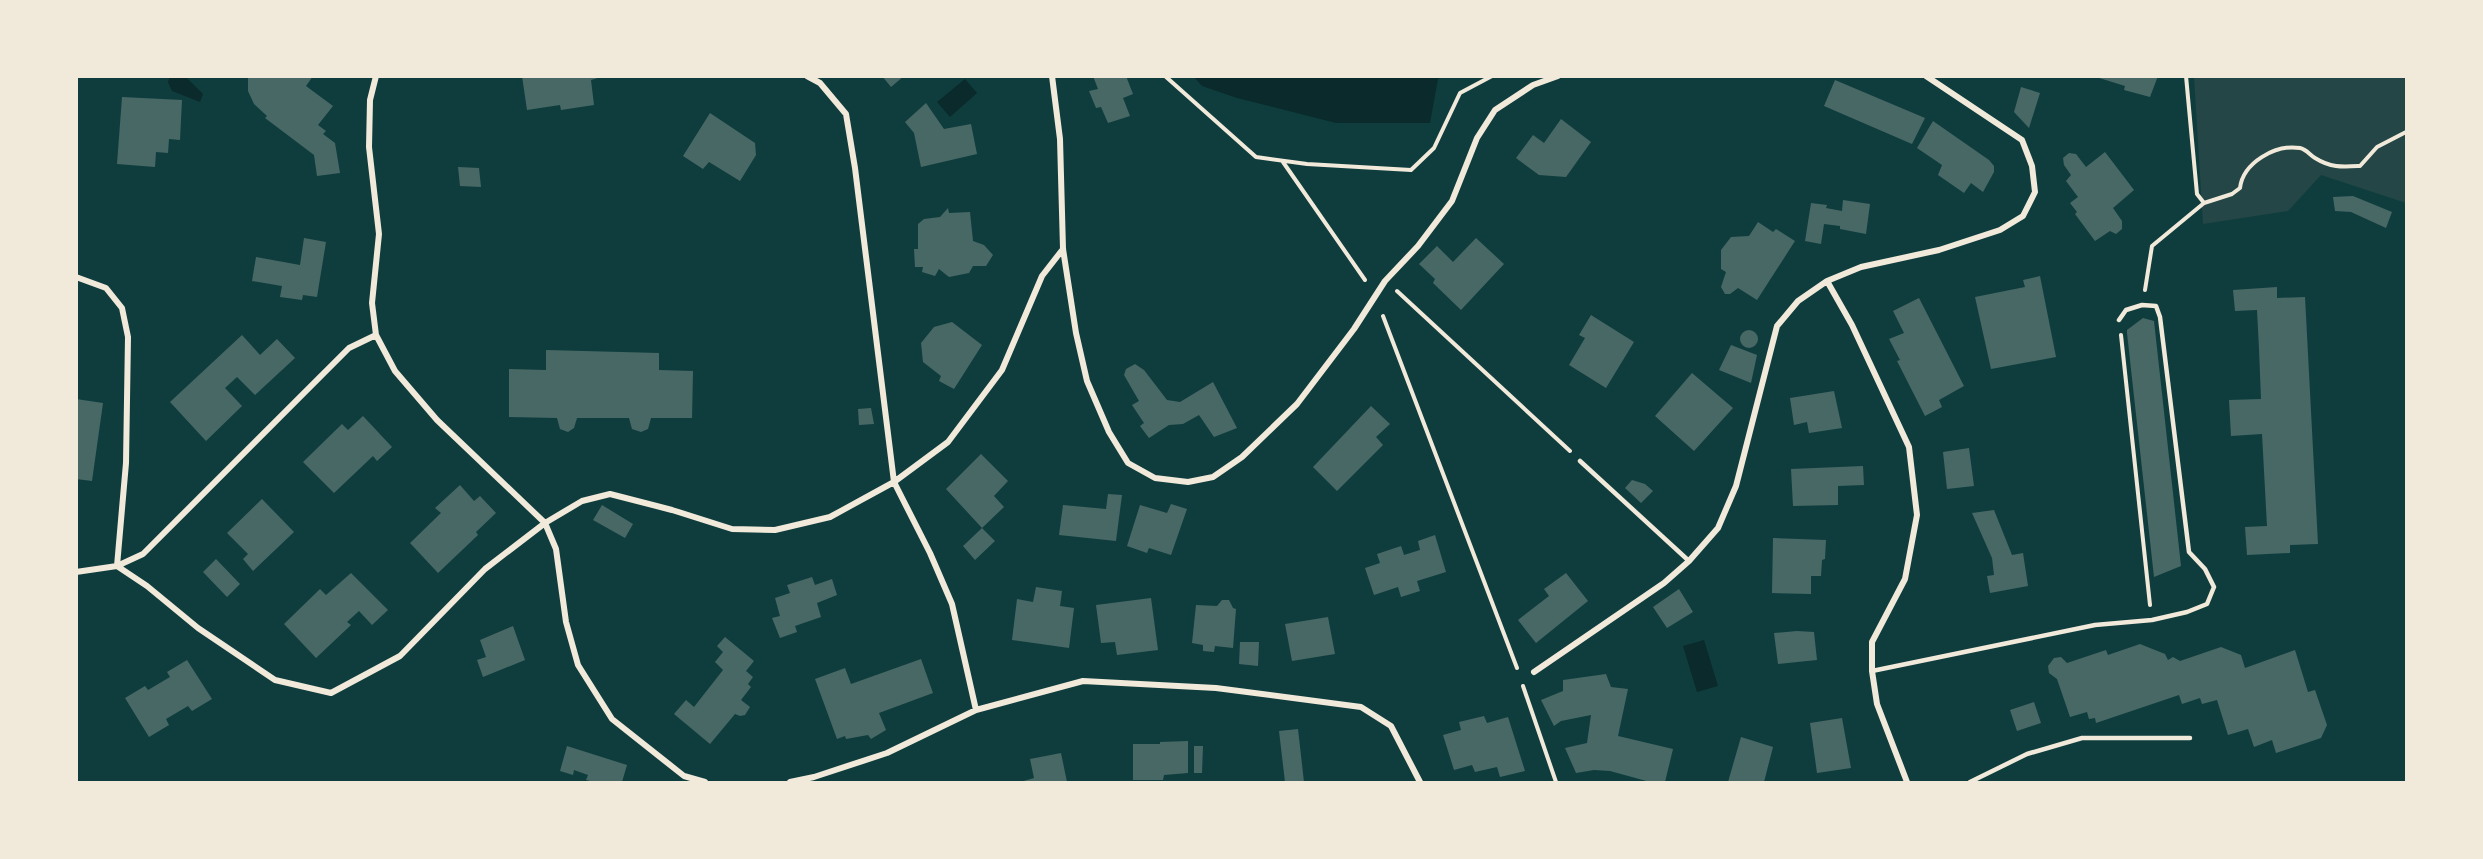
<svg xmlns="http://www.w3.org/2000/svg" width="2483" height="859" viewBox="0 0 2483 859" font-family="'DM Sans',sans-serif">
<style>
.green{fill:#244646}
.water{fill:#0a2a2b}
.building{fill:#486865}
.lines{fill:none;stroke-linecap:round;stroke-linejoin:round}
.path{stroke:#f1e9da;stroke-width:4}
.service{stroke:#f1e9da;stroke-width:4.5}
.minor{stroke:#f1e9da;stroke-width:6}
</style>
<rect width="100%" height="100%" fill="#0f3d3e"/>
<path class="green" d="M2194,77H2406V203L2321,175L2288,211L2203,224Z"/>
<path class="water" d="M170,77H186L203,94L200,102L172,91L168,82Z
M1194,77H1442L1438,79L1430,123H1336L1237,98L1202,86Z
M965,79L977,93L950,117L937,102Z
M1704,640L1718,686L1697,692L1683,646Z"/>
<path class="building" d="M248,76H313L306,86L333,106L318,125L326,131L323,134L335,143L340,173L317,176L314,155L265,118L267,116L254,104L248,91Z
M522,76H601V77L591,80L594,105L561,110L560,105L527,110Z
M882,76H904L891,87Z
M1093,76H1126L1133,94L1123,98L1130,116L1108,123L1101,107L1096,108L1089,91L1098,89Z
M2158,76L2150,97L2124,90L2125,86L2096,77Z
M1835,80L1925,118L1912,144L1824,106Z
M2021,87L2040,93L2029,128L2014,112Z
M122,97L182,100L180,140L169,139L168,153L156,152L155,167L117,164Z
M926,103L944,129L971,124L977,154L921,167L914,133L905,122Z
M710,113L755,143L756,155L740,181L709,162L703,169L683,156Z
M1561,119L1591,142L1566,177L1539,175L1516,158L1533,135L1544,143Z
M1933,121L1989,160L1994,166V172L1983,192L1971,183L1964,193L1938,175L1942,165L1917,148Z
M2105,152L2134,190L2113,208L2122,221V229L2116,234L2110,231L2095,241L2075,214L2077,212L2070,203L2078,197L2066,181L2071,175L2064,165L2063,158L2069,153L2076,154L2086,167Z
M458,167L479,168L481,187L460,186Z
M2353,196L2392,212L2386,228L2351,212L2335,211L2333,197Z
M1843,200L1870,204L1866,234L1840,229V226L1824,224L1821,244L1805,241L1811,203L1827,205L1826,208L1842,211Z
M948,208L949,213L970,212L973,241L984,245L993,255L986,266H973L969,273L949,277L939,269L935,276L922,272L923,267H915L914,249H918V224L924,219L940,217Z
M1758,222L1773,232L1776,229L1795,241L1757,300L1738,288L1730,294H1725L1721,287L1726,272L1721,269V250L1731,237L1749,236Z
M304,238L326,242L317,297L303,295L302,300L280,297L282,286L252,281L256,257L300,265Z
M1476,238L1504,264L1461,310L1433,283L1435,279L1419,264L1437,246L1453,262Z
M2040,276L2056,357L1991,369L1975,297L2025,287L2023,280Z
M2277,287V298L2305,297L2318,544L2290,545V553L2247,555L2245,527L2267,526L2262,434L2231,436L2229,400L2261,399L2259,349L2257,310L2235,311L2233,290Z
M1919,298L1964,386L1939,400L1942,407L1925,416L1897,361L1900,360L1889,339L1904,333L1893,311Z
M1591,315L1634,342L1606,388L1569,365L1585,338L1579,335Z
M2143,318L2154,321L2181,566L2154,577L2127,333V330Z
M952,322L982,345L954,389L939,381L941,376L923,362L921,343L934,327Z
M1740 339a9 9 0 1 1 18 0a9 9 0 1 1-18 0Z
M242,335L260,355L277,339L295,358L255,395L237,377L225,388L242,406L206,441L170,402Z
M1731,345L1757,355L1751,383L1719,370Z
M546,350L659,353V370L693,371L692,418H651L648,429L641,432L632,429L629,418H577L574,428L568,432L560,429L557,418L509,417V369L546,370Z
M1135,364L1144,370L1167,400L1180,402L1213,382L1237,428L1214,437L1199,415L1183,424L1169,425L1149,438L1140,426L1144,423L1132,405L1139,401L1124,375L1126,369Z
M1692,373L1733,408L1694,451L1655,416Z
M1834,391L1842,428L1809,433L1807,422L1794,425L1790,398Z
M76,399L103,403L92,481L76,479Z
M1371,406L1390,424L1376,437L1383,445L1337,491L1313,467Z
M871,408L874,424L859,425L858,409Z
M363,416L392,447L377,461L373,456L334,493L303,462L342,424L348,430Z
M1969,448L1974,486L1947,489L1943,452Z
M981,454L1008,481L994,496L1004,507L982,528L946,489Z
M1863,466L1864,485L1838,486V505L1793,506L1791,469Z
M1632,480L1645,484L1653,491L1641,503L1625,488Z
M460,485L474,501L480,496L496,513L476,532L478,535L438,573L410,543L441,513L435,508Z
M1108,494L1122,495L1116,541L1059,535L1063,505L1106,509Z
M262,499L294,532L253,571L243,559L248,554L227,533Z
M1171,504L1187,509L1171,555L1149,548L1147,553L1127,546L1140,505L1167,513Z
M602,505L633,524L625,538L593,520Z
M1994,510L2012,555L2023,553L2028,586L1990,593L1987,576L1994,575L1992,558L1972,513Z
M982,528L995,541L975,560L963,546Z
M1435,535L1446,572L1417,581L1420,591L1401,597L1398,587L1374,595L1365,568L1380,563L1377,554L1401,546L1404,555L1420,550L1418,541Z
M1773,538L1826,540L1825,559L1822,560L1821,576H1811V594L1772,593Z
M216,559L240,584L227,597L203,572Z
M351,573L388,610L372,625L359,611L347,622L351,625L316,658L284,624L320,589L326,595Z
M1566,573L1588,601L1536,643L1518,620L1549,596L1544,589Z
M812,577L815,585L832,579L837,595L817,603L821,617L795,626L797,632L780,638L772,618L780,616L775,598L790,593L787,585Z
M1036,587L1062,591L1060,606L1074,608L1069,648L1012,640L1017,599L1033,602Z
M1679,589L1693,612L1667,628L1653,607Z
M1151,598L1158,650L1117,655L1115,642L1101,643L1096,605Z
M1222,600H1229L1233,608L1236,609L1233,648L1215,646L1214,652L1203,651V645L1192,643L1196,605L1217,606Z
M1328,617L1335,654L1292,661L1285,624Z
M513,626L525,660L483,677L477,660L486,657L480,640Z
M1797,631L1814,632L1817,660L1778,664L1774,633Z
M725,637L754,661L746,671L753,677L748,684L751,687L741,700L750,707L745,715L740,716L735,714L710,744L674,714L686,700L694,707L723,670L715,662L723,652L717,646Z
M1240,642H1259L1258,666L1239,664Z
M2140,644L2165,654L2168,660L2173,657L2180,661L2221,647L2241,655L2245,668L2295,650L2308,692L2315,690L2327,725L2321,738L2276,753L2272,740L2254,747L2248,729L2228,735L2217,700L2202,704L2200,698L2182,704L2179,695L2096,723L2095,718L2089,719L2087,712L2070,717L2057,679L2049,673L2048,666L2054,658L2061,657L2067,663L2106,650L2108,655Z
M921,659L933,693L879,713L886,730L871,739L868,735L846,739L845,736L837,739L815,679L845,668L851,684Z
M187,660L212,699L192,711L188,706L166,719L169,725L149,737L125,698L145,686L148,690L170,677L167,672Z
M1606,674L1611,687L1628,689L1618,736L1673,749L1665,782H1650L1610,771L1594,770L1576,773L1565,748L1587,743L1591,715L1561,721L1554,726L1541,700L1563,691V680Z
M2034,702L2041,723L2017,731L2010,710Z
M1484,716L1487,723L1508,717L1525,771L1500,777L1497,767L1475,772L1472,765L1454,770L1443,735L1461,730L1459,722Z
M1842,718L1851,768L1817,773L1810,723Z
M1298,729L1304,782H1285L1279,731Z
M1741,737L1773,747L1764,782H1728Z
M1188,741V773L1164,775L1163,780H1133V744H1160V742Z
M567,746L627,765L622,782H594L586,780L588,775L574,770L573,775L560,771Z
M1194,746H1203L1202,773H1194Z
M1061,753L1067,782H1020L1034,778L1030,759Z"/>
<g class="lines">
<path class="path" d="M1165,76L1256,157L1307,164L1411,170L1434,148L1460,93L1492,76
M1283,162L1365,280
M2204,203L2232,194L2240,188C2243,163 2275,144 2300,148C2306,149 2310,155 2315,158C2331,168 2342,167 2360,166L2377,147L2406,132
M2145,290L2152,246L2204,203L2197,194L2186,76
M1397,291L1570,451
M1383,316L1517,668
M2121,335L2150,605
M1523,686L1556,782"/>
<path class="service" d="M1580,461L1689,561
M1872,671L2095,625L2152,620L2187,612L2207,604L2214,587L2205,569L2189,552L2160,317L2156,306L2142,305L2126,310L2119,320
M1970,782L2027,754L2082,738H2190"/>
<path class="minor" d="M807,76L820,83L846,114L855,168L894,482L930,553L952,604L976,710
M1052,76L1060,139L1063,249L1076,333L1087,381L1109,432L1128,463L1155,478L1188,482L1213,477L1242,457L1297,404L1354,329L1385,281L1418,246L1452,201L1477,138L1495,110L1533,85L1558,76
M76,277L106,288L122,308L128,337L126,463L117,566L147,586L198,628L275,680L331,693L400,656L485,569L545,523L582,501L610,494L672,510L732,529L775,530L830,517L894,482L948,442L1002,370L1042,276L1063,249
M1827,281L1852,325L1909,447L1917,515L1905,579L1872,642V671L1877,704L1907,782
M376,335L395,371L437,420L545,523L556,549L566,622L578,665L612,719L684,776L705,782
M76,572L117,566L143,554L349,348L376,335L372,303L379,234L369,147L370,100L376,76
M1534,672L1664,583L1689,561L1718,528L1736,486L1777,326L1798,301L1827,281L1861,267L1939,250L2000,230L2023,216L2035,192L2032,166L2022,140L1926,76
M790,782L814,777L887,753L976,710L1083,681L1216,688L1361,707L1391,726L1420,782"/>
</g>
<rect width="2483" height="859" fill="none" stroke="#f1e9da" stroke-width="156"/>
</svg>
